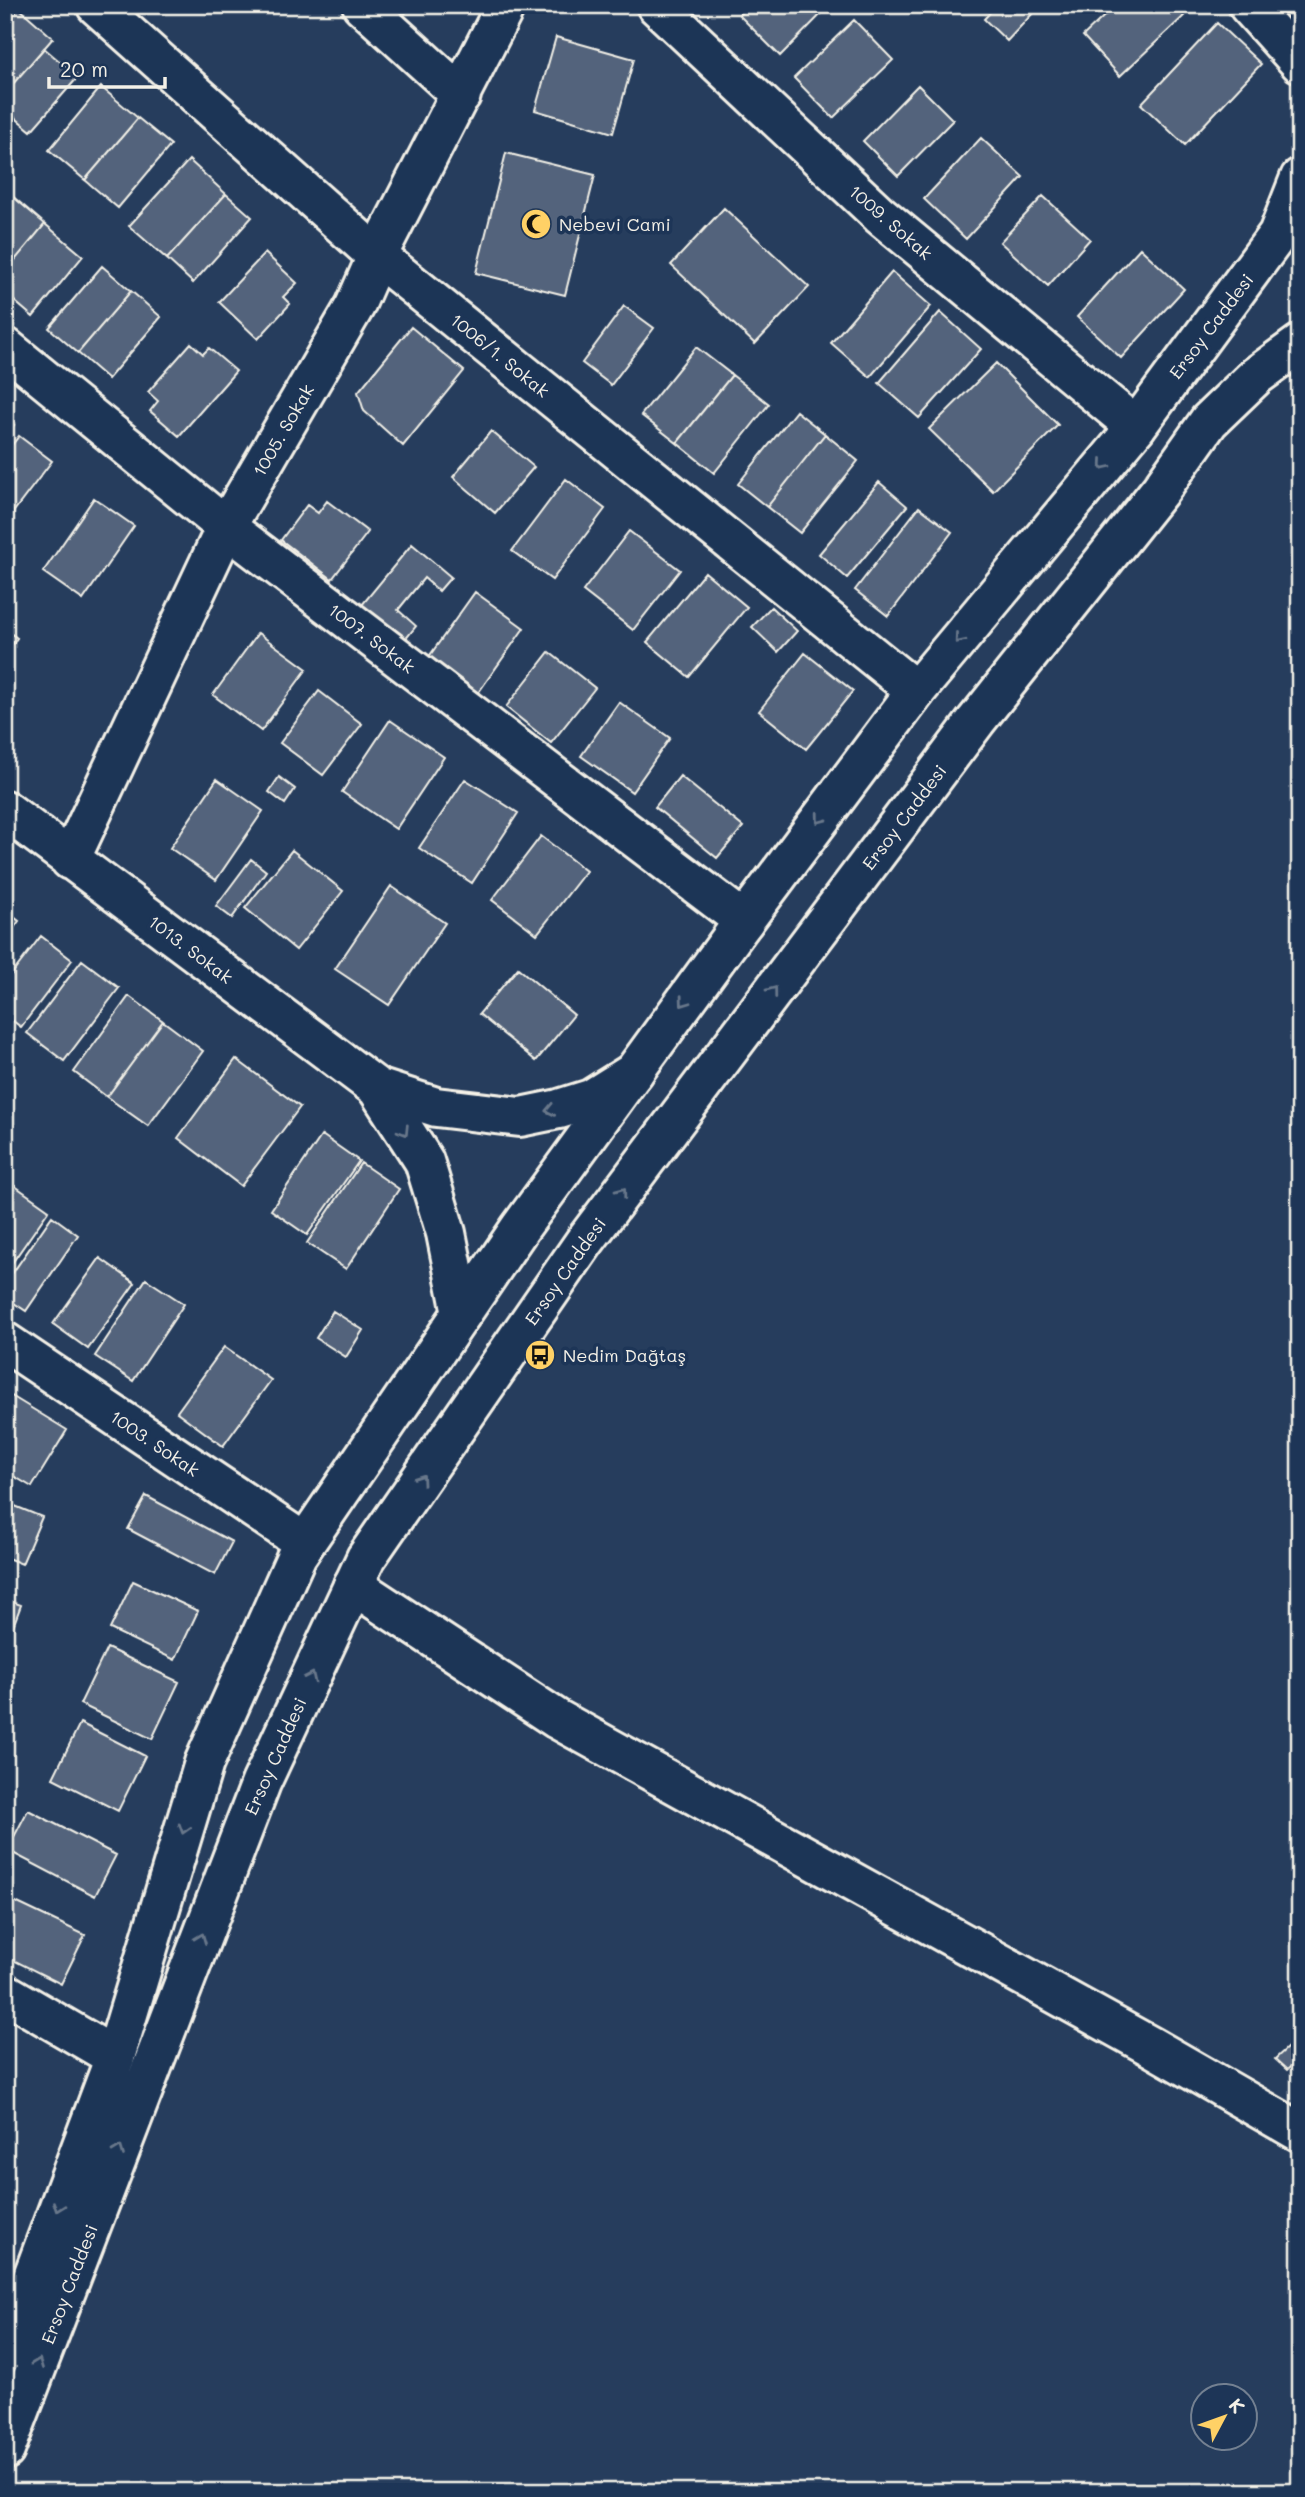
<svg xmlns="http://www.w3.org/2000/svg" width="1305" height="2497" viewBox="0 0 1305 2497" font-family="Mali,sans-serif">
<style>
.building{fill:#52647b;stroke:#f4f1e8;stroke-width:2}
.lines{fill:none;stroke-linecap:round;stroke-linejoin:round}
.minor-casing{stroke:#f4f1e8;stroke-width:44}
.major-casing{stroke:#f4f1e8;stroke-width:44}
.minor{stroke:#1d3557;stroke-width:38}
.major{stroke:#1d3557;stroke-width:38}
.oneway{stroke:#68778a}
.labels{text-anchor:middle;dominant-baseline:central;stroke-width:7;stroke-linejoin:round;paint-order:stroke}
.street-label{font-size:18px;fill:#f4f1e8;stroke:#1d3557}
.poi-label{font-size:18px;fill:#f4f1e8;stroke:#1d3557;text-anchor:start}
</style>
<rect width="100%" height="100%" fill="#263d5d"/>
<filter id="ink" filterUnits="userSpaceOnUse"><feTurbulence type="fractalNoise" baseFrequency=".0143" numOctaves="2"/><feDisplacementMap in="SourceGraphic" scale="14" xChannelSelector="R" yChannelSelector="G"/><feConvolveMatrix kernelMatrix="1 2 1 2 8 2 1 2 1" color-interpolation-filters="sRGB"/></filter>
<g filter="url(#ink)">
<path class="building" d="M385,5H413L399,20Z
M749,5H830L780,56L739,15Z
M997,5H1024L1033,13L1007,41L984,19Z
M1116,5H1174L1184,16L1120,76L1083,36Z
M19,8L53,38L5,93V24Z
M854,20L893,60L833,118L794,78Z
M1217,23L1261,64L1185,145L1141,104Z
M556,37L634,59L613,133L535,110Z
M44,48L78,77L31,131L5,109V93Z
M918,85L953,120L898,176L863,141Z
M101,87L138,118L85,180L49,150Z
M138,118L171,145L118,208L85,180Z
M981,138L1023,177L966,239L924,199Z
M506,153L595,175L565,295L476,273Z
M189,160L226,194L167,259L129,226Z
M226,194L252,217L193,283L167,259Z
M11,195L45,224L5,272V201Z
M1043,196L1090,239L1048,286L1000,242Z
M724,208L809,287L755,344L671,265Z
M45,224L83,256L33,317L5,293V272Z
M1140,248L1184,289L1121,358L1077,317Z
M265,253L297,283L283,297L290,304L258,339L219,302Z
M102,266L131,291L78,353L49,328Z
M892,272L931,306L870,377L831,343Z
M131,291L161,317L108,379L78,353Z
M624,306L654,328L611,385L582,363Z
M940,312L981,349L919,418L879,383Z
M411,327L464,371L403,446L364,411L358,392Z
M191,343L203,354L209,348L236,371L179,436L150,411L158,401L148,392Z
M696,347L732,375L677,443L641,415Z
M996,363L1058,425L993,491L929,429Z
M732,375L769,404L714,473L677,443Z
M796,411L825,434L767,507L738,484Z
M5,418L14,425L5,437Z
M491,431L534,467L495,513L453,477Z
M825,434L858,461L800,533L767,507Z
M19,436L52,461L5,523V454Z
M566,479L605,509L552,580L512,551Z
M879,482L907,506L847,578L819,554Z
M94,498L134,526L83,600L43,572Z
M327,501L368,532L332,579L281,540L307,505L318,513Z
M919,507L952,532L888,616L855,590Z
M629,531L680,570L633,630L583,591Z
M412,544L451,577L439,591L424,578L398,610L416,626L404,641L361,606Z
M705,572L747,607L689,677L647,642Z
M475,592L524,628L478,693L428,658Z
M771,607L797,631L778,652L752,627Z
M5,629L17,638L5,655Z
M258,633L307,669L261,731L213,695Z
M549,652L595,688L551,743L506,707Z
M805,653L853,691L806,749L759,711Z
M319,691L362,724L323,775L280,743Z
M619,702L670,738L632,792L581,756Z
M390,720L444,757L396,829L342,792Z
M680,776L743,827L717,858L655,807Z
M279,777L295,789L285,804L269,792Z
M217,779L263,811L216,880L170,848Z
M465,779L518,813L472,883L419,848Z
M541,836L586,871L537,934L492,900Z
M292,850L343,891L296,950L245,908Z
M251,859L266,871L232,918L216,906Z
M391,886L445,923L389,1005L335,969Z
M5,910L19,921L5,940Z
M41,936L72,960L21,1027L5,1015V983Z
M82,960L119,988L64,1061L27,1033Z
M518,968L574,1015L536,1061L479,1014Z
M129,996L163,1021L107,1097L74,1072Z
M163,1021L203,1051L148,1126L107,1097Z
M236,1059L300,1107L241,1186L178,1138Z
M322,1135L359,1161L307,1235L271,1210Z
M361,1163L399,1189L346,1269L307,1243Z
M8,1181L49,1210L5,1273V1185Z
M52,1216L78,1235L26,1311L5,1297V1284Z
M100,1258L135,1283L88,1349L53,1324Z
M146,1279L184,1304L133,1381L95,1356Z
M333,1311L363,1330L346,1357L316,1338Z
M224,1347L271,1380L223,1446L177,1412Z
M5,1392L67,1430L32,1487L5,1471Z
M146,1496L232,1542L215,1575L128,1529Z
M5,1502L42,1517L22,1564L5,1557Z
M133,1581L198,1611L175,1660L110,1629Z
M5,1599L21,1605L12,1629L5,1626Z
M107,1648L179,1682L152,1739L80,1704Z
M80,1723L145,1756L118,1811L53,1778Z
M28,1810L116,1855L95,1896L7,1850Z
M5,1897L85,1935L61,1984L5,1956Z
M1300,2036V2058L1287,2070L1275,2059Z"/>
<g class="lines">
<g class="minor-casing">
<path id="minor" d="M96,5L377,256L916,691
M362,5L461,95
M656,5L880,215L1136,427
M5,347L226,527L744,921
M5,810L377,1088
M70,860L226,527L355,306L377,256L506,5
M462,1313L446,1233L424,1161L377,1088L436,1107L520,1117L559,1109L591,1099L634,1072
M5,1342L305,1543
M353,1585L557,1719L1152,2047L1300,2132
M5,1993L115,2057"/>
</g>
<g class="major-casing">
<path id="major" d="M1248,5L1300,63
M5,2351L115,2057L204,1763L297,1555L520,1228L738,929L916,691L1136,427L1278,234L1300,178
M5,2450L261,1783L366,1558L585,1241L976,721L1161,489L1209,421L1256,376L1300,344"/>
</g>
<use href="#minor" class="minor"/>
<use href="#major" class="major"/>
</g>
<defs><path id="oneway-chevron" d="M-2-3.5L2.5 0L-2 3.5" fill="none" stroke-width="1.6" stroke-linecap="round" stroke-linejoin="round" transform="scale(1.75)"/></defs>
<g class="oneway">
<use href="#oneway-chevron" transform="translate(1104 465) rotate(130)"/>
<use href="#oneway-chevron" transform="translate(959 639) rotate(130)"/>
<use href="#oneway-chevron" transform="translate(820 819) rotate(127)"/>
<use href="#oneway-chevron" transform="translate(773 991) rotate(-53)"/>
<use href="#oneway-chevron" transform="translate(684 1002) rotate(126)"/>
<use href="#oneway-chevron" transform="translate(550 1110) rotate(168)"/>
<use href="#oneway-chevron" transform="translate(404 1131) rotate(58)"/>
<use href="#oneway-chevron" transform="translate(622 1192) rotate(-53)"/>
<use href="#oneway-chevron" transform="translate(421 1479) rotate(-55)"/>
<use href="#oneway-chevron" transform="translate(311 1677) rotate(-65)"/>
<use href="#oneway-chevron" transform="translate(184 1829) rotate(107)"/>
<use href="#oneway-chevron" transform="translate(201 1938) rotate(-69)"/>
<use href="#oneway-chevron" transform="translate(119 2150) rotate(-69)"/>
<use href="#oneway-chevron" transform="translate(58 2207) rotate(110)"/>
<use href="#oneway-chevron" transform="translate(38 2363) rotate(-69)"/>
</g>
</g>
<defs>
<g id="mosque-disc" transform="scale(1.575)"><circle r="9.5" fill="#ffd166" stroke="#1d3557"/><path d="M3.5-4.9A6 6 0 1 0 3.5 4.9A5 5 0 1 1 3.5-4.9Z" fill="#111"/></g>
<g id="bus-disc" transform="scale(1.575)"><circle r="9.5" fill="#ffd166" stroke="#1d3557"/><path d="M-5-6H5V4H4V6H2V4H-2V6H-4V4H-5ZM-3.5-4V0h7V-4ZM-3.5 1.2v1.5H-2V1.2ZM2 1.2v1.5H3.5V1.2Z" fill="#111"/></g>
</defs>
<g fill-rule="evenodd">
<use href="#mosque-disc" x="536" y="224"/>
<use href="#bus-disc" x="540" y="1355"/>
</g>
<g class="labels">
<g class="street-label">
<text transform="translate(891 222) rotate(41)">1009. Sokak</text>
<text transform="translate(1211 326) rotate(-53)">Ersoy Caddesi</text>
<text transform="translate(500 355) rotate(39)">1006/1. Sokak</text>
<text transform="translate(283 430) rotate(-60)">1005. Sokak</text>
<text transform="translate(372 638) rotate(37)">1007. Sokak</text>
<text transform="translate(904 817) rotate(-53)">Ersoy Caddesi</text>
<text transform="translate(191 949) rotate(37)">1013. Sokak</text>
<text transform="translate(565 1271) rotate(-55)">Ersoy Caddesi</text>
<text transform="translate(155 1443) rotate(34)">1003. Sokak</text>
<text transform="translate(275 1756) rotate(-66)">Ersoy Caddesi</text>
<text transform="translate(69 2284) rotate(-69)">Ersoy Caddesi</text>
</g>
<g class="poi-label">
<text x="559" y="224">Nebevi Cami</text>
<text x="563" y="1355">Nedim Dağtaş</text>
</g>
</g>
<rect width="1305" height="2497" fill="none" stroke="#1d3557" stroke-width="28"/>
<rect x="14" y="14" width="1277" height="2469" fill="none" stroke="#f4f1e8" stroke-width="2.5" filter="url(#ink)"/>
<g transform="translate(1224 2417) rotate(49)"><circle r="33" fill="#1d3557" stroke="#738091" stroke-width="2"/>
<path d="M0-5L12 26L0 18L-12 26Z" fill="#ffd166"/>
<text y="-10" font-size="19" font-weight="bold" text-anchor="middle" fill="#f4f1e8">K</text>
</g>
<path d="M49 77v10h116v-10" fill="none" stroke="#f4f1e8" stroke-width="3.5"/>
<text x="60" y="77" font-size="21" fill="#f4f1e8" stroke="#1d3557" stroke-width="5" paint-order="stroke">20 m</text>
</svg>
